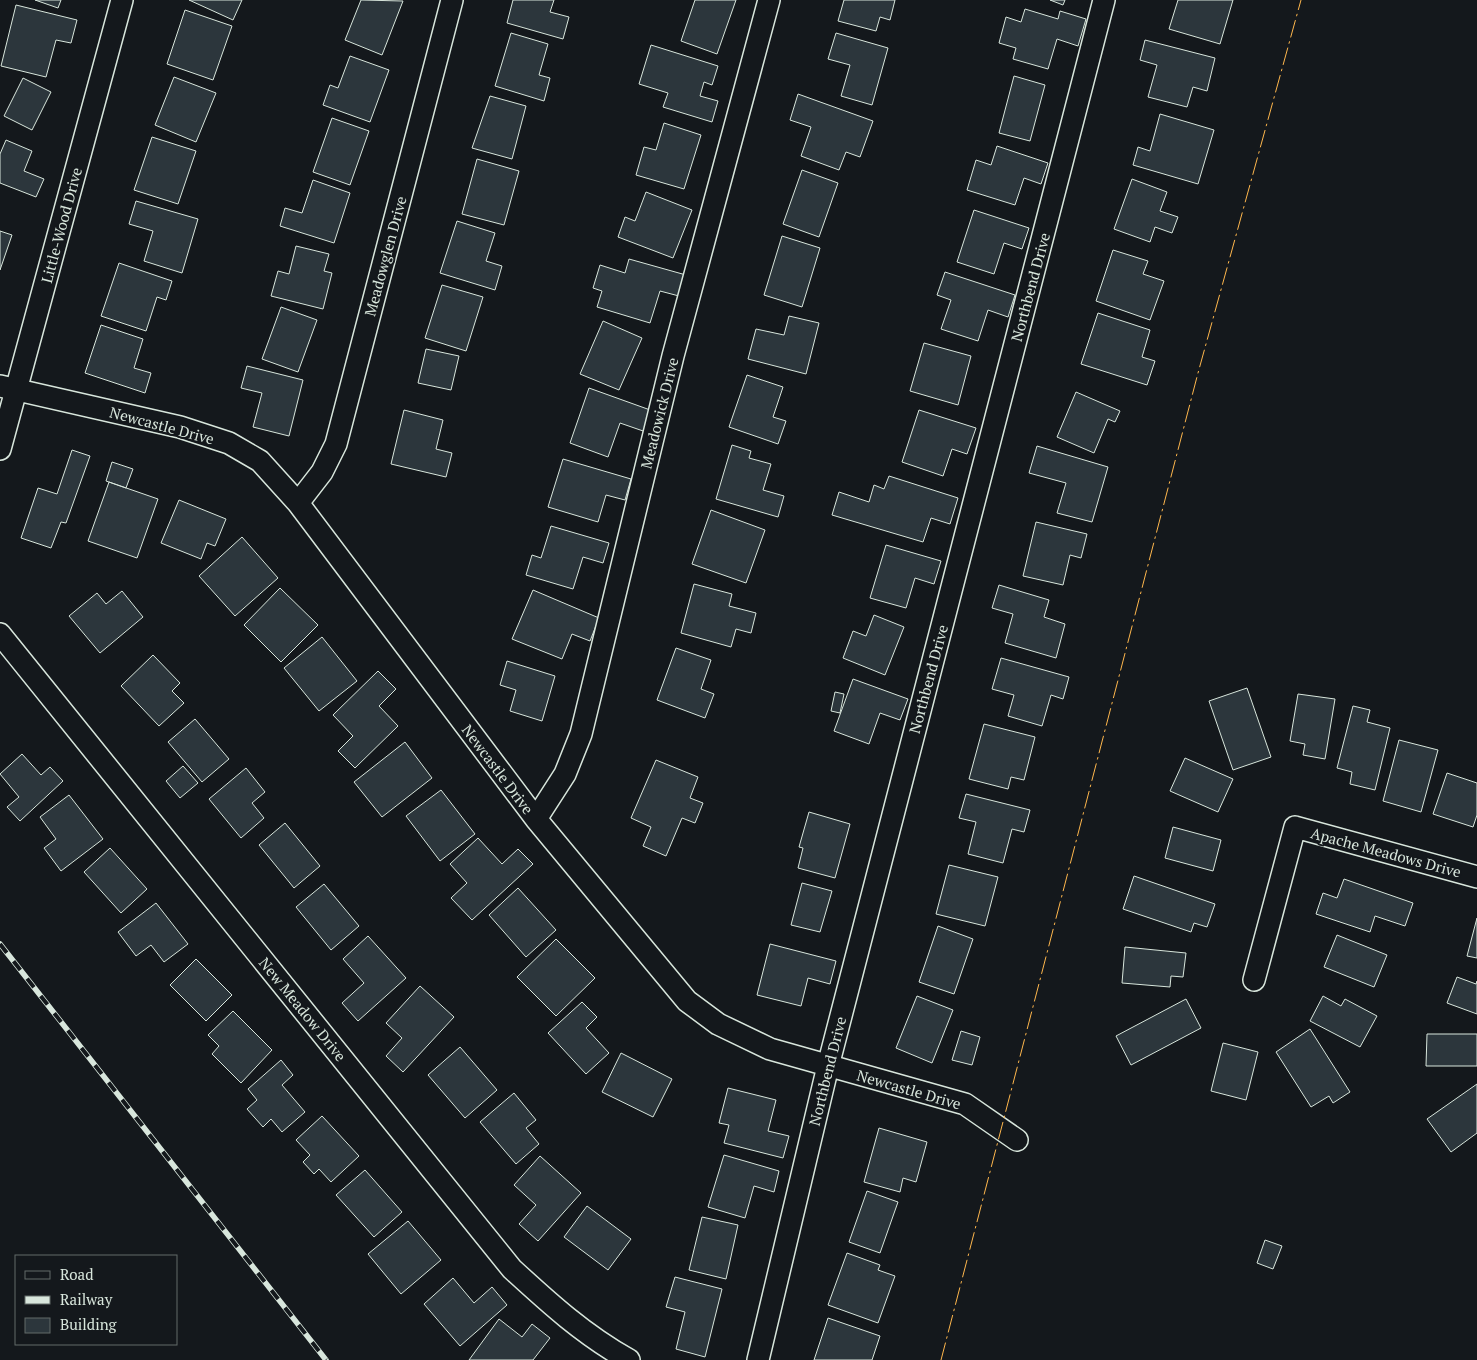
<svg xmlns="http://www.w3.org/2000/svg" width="1477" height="1360" viewBox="0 0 1477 1360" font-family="'PT Serif',serif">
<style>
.building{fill:#2c363c;stroke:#d8e6dc}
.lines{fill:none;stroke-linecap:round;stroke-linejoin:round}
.street-casing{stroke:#d8e6dc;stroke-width:24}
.street{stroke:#14181c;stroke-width:21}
.rail-casing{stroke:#d8e6dc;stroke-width:5.5}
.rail{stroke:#14181c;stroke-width:4;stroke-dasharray:11;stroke-linecap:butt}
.power{stroke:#ffb74d;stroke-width:1;stroke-dasharray:18 4 2.5 4;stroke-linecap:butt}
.labels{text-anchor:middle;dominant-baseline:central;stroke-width:4;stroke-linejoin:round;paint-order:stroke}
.street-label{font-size:15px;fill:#d8e6dc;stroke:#14181c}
</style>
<rect width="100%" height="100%" fill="#14181c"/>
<path class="building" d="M35,0H61L58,8Z
M189,0H242L233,20Z
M361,0L403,1L382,55L345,40Z
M513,0H554L550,12L569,17L563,39L507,23Z
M695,0H736L717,54L681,41Z
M844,0H895L890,20L880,17L876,31L838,21Z
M1050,0H1065L1063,5Z
M1178,0H1233L1220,44L1169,29Z
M16,5L77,20L71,43L56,40L46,77L1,66Z
M1025,9L1058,19L1060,11L1086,19L1078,46L1057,39L1048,69L1013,59L1016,48L999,43L1006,17L1021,22Z
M185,10L232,26L213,80L167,64Z
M511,33L548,44L539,75L550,78L544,101L495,86Z
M836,33L888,48L872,105L841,96L850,65L828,59Z
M1145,40L1215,58L1207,91L1193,87L1187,107L1148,97L1157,65L1140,60Z
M651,45L718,66L712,85L704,82L700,96L718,101L712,122L663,107L668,93L639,84Z
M350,56L389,70L370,122L323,105L330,85L338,88Z
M1014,76L1045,85L1030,141L999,133Z
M174,77L216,93L196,142L155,125Z
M23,78L51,92L32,130L4,116Z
M798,94L873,121L860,157L846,152L839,170L801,156L811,127L790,120Z
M490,96L526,106L512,159L472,148Z
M1160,114L1214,130L1198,184L1133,165L1138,147L1150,151Z
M332,118L369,131L350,185L313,172Z
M664,123L701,135L684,189L636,175L644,147L656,150Z
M152,137L196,151L178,204L134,190Z
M6,140L32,151L24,171L44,179L36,197L0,183V154Z
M997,146L1048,163L1041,184L1024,178L1015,205L967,190L976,160L991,165Z
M477,159L519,171L504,225L462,214Z
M802,170L838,183L819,237L783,224Z
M1132,179L1167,192L1160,211L1178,217L1172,233L1155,227L1150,242L1114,229Z
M313,180L350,193L334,243L280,226L285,208L302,213Z
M646,192L692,210L673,258L618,237L625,217L635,221Z
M136,201L198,219L182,273L144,261L153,231L129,224Z
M974,210L1029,228L1022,249L1004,243L994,274L957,262Z
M457,221L495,233L486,261L502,266L495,290L440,273Z
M0,231L12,235L0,270Z
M782,236L820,248L802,307L764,295Z
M296,246L329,254L324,271L332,273L323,309L271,296L278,271L289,274Z
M1113,250L1148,261L1143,274L1164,281L1150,320L1096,301Z
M629,259L686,275L679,296L660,291L650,323L597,307L602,291L593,288L600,265L625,273Z
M119,263L172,281L166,300L157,297L146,331L101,316Z
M945,272L1015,295L1008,317L988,310L978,341L941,329L951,300L937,295Z
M442,285L483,297L466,351L425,338Z
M281,307L317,320L298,372L262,359Z
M1098,313L1150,330L1142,357L1155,361L1147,385L1081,364Z
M789,316L819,323L806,374L748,359L756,329L784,335Z
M603,321L642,338L619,390L580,374Z
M101,325L143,339L134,368L151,373L145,393L85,373Z
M924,343L971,356L958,405L910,391Z
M426,349L459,356L451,390L418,383Z
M247,366L303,380L289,436L253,427L262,393L241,388Z
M747,375L783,387L773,417L786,421L778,444L729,427Z
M589,388L653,411L646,432L620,423L608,457L570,443Z
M1076,392L1120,411L1115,422L1108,419L1094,453L1057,437Z
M404,410L443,420L436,449L452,453L446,477L391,464Z
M919,410L976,428L967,454L952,449L943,476L902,462Z
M732,445L751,451L749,458L771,464L763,490L784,496L778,517L716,499Z
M1037,446L1108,467L1092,522L1057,513L1066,483L1029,473Z
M72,450L90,456L66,523L61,522L51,548L21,538L38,488L57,494Z
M563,459L631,479L625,500L606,495L598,522L548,507Z
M112,462L133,469L126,488L106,481Z
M889,476L958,498L950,524L931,518L923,542L832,515L839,492L869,502L874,485L884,489Z
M109,482L158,499L137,558L88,541Z
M179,500L226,519L215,546L207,543L201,559L161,543Z
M711,510L765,530L746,583L692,564Z
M1036,522L1087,534L1081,558L1070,555L1063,585L1023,576Z
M551,526L609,543L603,563L583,557L573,589L526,575L532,555L541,558Z
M242,537L278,578L235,616L199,576Z
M886,545L941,561L934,584L915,578L906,608L870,598Z
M694,584L732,594L729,606L756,613L751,633L736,629L731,647L681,633Z
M999,585L1049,600L1044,617L1065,624L1056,658L1005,643L1013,614L992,608Z
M280,588L318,625L281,662L244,625Z
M533,590L599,618L590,641L572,634L562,659L512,639Z
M122,591L143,617L100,653L69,616L97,593L106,604Z
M874,615L904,627L885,675L843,658L853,631L866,636Z
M322,637L357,681L319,711L284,668Z
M676,648L711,660L701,689L714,694L705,718L657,700Z
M153,655L180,683L172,691L184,703L159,726L121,686Z
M1001,658L1069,677L1063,699L1051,695L1042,726L1008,716L1014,695L992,689Z
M507,661L555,676L542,721L510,711L516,690L500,685Z
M378,671L396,689L379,706L398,726L355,768L338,751L353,736L333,715Z
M853,679L908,699L900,720L880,713L869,744L834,731Z
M1247,688L1271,757L1233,770L1209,701Z
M835,692L844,694L840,713L831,711Z
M1298,694L1335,699L1325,759L1303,755L1305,744L1290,741Z
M1353,706L1370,710L1367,722L1390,728L1375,790L1350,784L1352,772L1337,768Z
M195,719L229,759L202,782L168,742Z
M984,724L1035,737L1024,780L1011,777L1008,789L969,779Z
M1399,740L1438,750L1421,812L1383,801Z
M405,742L432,778L382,817L354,782Z
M22,754L41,775L50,767L63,781L20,821L7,807L19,797L0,774Z
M1185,758L1233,779L1218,812L1170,791Z
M656,760L698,777L690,798L703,803L695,823L682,818L666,856L643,846L651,827L631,818Z
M183,766L198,783L180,798L166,781Z
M246,768L265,792L252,803L264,818L241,838L209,799Z
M1447,773L1477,783V815L1473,827L1433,814Z
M441,790L475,834L440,861L406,816Z
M966,794L1030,810L1024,832L1012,829L1003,863L968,854L976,822L959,818Z
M69,795L103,839L61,871L44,848L56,839L40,817Z
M809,812L850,824L835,878L798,868L803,848L799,847Z
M285,823L320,866L294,888L259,845Z
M1173,827L1221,840L1213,871L1165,858Z
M478,838L502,864L518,849L533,864L472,920L451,898L467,883L450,864Z
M110,848L147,889L121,913L84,872Z
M949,865L998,877L985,926L936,914Z
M1134,876L1215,904L1207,927L1194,923L1191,932L1123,909Z
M1344,879L1413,903L1405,926L1375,916L1370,932L1316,914L1323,893L1337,898Z
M802,883L832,891L820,932L791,925Z
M324,884L359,926L331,950L296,907Z
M518,888L556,930L526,957L489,915Z
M156,903L188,944L164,962L151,945L136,956L118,932Z
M1477,918V958L1467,956Z
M938,926L973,939L954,994L919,982Z
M1337,935L1387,955L1374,987L1324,967Z
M368,936L406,978L358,1021L342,1003L364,983L343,959Z
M556,939L595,978L556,1016L517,977Z
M770,944L836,961L830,984L808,978L801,1006L757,995Z
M1125,947L1186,953L1183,977L1171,976L1170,987L1122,983Z
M196,959L232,995L206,1021L170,985Z
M1457,977L1476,984L1477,981V1014L1447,1003Z
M420,986L454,1017L403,1072L386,1056L402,1038L386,1023Z
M917,996L953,1010L932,1063L896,1048Z
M1323,996L1341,1006L1345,999L1377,1016L1360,1047L1310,1021Z
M1186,999L1201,1028L1131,1065L1116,1036Z
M582,1002L597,1017L586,1028L609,1053L586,1074L548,1033Z
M233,1011L272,1050L241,1083L212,1054L219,1046L208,1035Z
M1310,1029L1350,1092L1333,1103L1329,1096L1311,1107L1276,1052Z
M961,1031L980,1037L972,1065L952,1060Z
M1427,1034H1477V1066H1426Z
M1223,1043L1258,1052L1246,1100L1211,1091Z
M460,1047L497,1090L465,1118L428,1075Z
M621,1053L672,1079L653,1117L602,1092Z
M281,1060L293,1075L282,1085L305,1112L282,1132L271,1119L263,1127L247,1109L257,1100L248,1089Z
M1477,1084V1133L1451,1152L1427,1119Z
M728,1088L776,1100L768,1131L789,1136L783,1158L724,1143L729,1125L719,1123Z
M514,1093L536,1120L526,1128L539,1144L516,1164L480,1122Z
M322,1116L359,1156L331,1182L319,1169L314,1174L303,1162L310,1155L296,1140Z
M879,1128L927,1142L916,1182L903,1178L900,1192L864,1182Z
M724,1155L779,1171L774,1192L754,1186L745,1218L708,1207Z
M540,1156L581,1193L538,1241L519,1224L536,1205L514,1185Z
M365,1170L402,1212L374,1237L336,1195Z
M867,1191L898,1202L880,1253L849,1242Z
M587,1206L631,1239L608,1270L564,1237Z
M702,1217L738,1225L726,1279L689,1270Z
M408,1221L441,1260L401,1294L368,1254Z
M1265,1240L1282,1246L1273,1269L1257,1263Z
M847,1253L880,1265L878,1270L895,1276L878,1323L828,1305Z
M675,1277L722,1289L705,1357L676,1349L685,1312L666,1307Z
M453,1278L474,1303L492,1287L507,1305L460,1346L424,1304Z
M828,1318L880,1336L872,1360H814Z
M499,1319L522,1337L532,1324L550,1338L533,1360H469Z"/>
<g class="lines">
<g class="street-casing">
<path id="street" d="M0,386L180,427L229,443L260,461L298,503L536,819L687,1001L718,1024L770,1049L965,1104L1017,1140
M0,449L122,0
M298,503L322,472L336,444L452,0
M0,634L512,1269C549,1303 584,1335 629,1360
M536,819L565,774L581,734L673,356L769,0
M1254,980L1295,827L1477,877
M758,1360L828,1066L1104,0"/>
</g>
<use href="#street" class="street"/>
<g class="rail-casing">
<path id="rail" d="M0,944L326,1360"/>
</g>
<use href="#rail" class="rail"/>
<path class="power" d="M941,1360L1198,373L1301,0"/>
</g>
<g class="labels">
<g class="street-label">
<text transform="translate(61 225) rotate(-75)">Little-Wood Drive</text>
<text transform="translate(385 256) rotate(-75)">Meadowglen Drive</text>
<text transform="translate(1030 287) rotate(-75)">Northbend Drive</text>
<text transform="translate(659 413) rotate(-76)">Meadowick Drive</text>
<text transform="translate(162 425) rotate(15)">Newcastle Drive</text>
<text transform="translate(928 679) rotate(-75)">Northbend Drive</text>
<text transform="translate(498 769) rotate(53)">Newcastle Drive</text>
<text transform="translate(1386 852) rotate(15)">Apache Meadows Drive</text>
<text transform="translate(303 1009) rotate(51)">New Meadow Drive</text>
<text transform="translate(827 1071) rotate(-76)">Northbend Drive</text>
<text transform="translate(909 1089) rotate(16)">Newcastle Drive</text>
</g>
</g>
<rect x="15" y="1255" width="162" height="90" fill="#14181c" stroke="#626a69"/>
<rect x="25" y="1271" width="25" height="8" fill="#14181c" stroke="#626a69"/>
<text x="60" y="1280" font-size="15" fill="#d8e6dc">Road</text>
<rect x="25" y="1296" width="25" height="8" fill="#d8e6dc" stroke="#626a69"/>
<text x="60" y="1305" font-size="15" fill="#d8e6dc">Railway</text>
<rect x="25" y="1318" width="25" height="15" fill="#2c363c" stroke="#626a69"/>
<text x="60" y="1330" font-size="15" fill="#d8e6dc">Building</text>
</svg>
